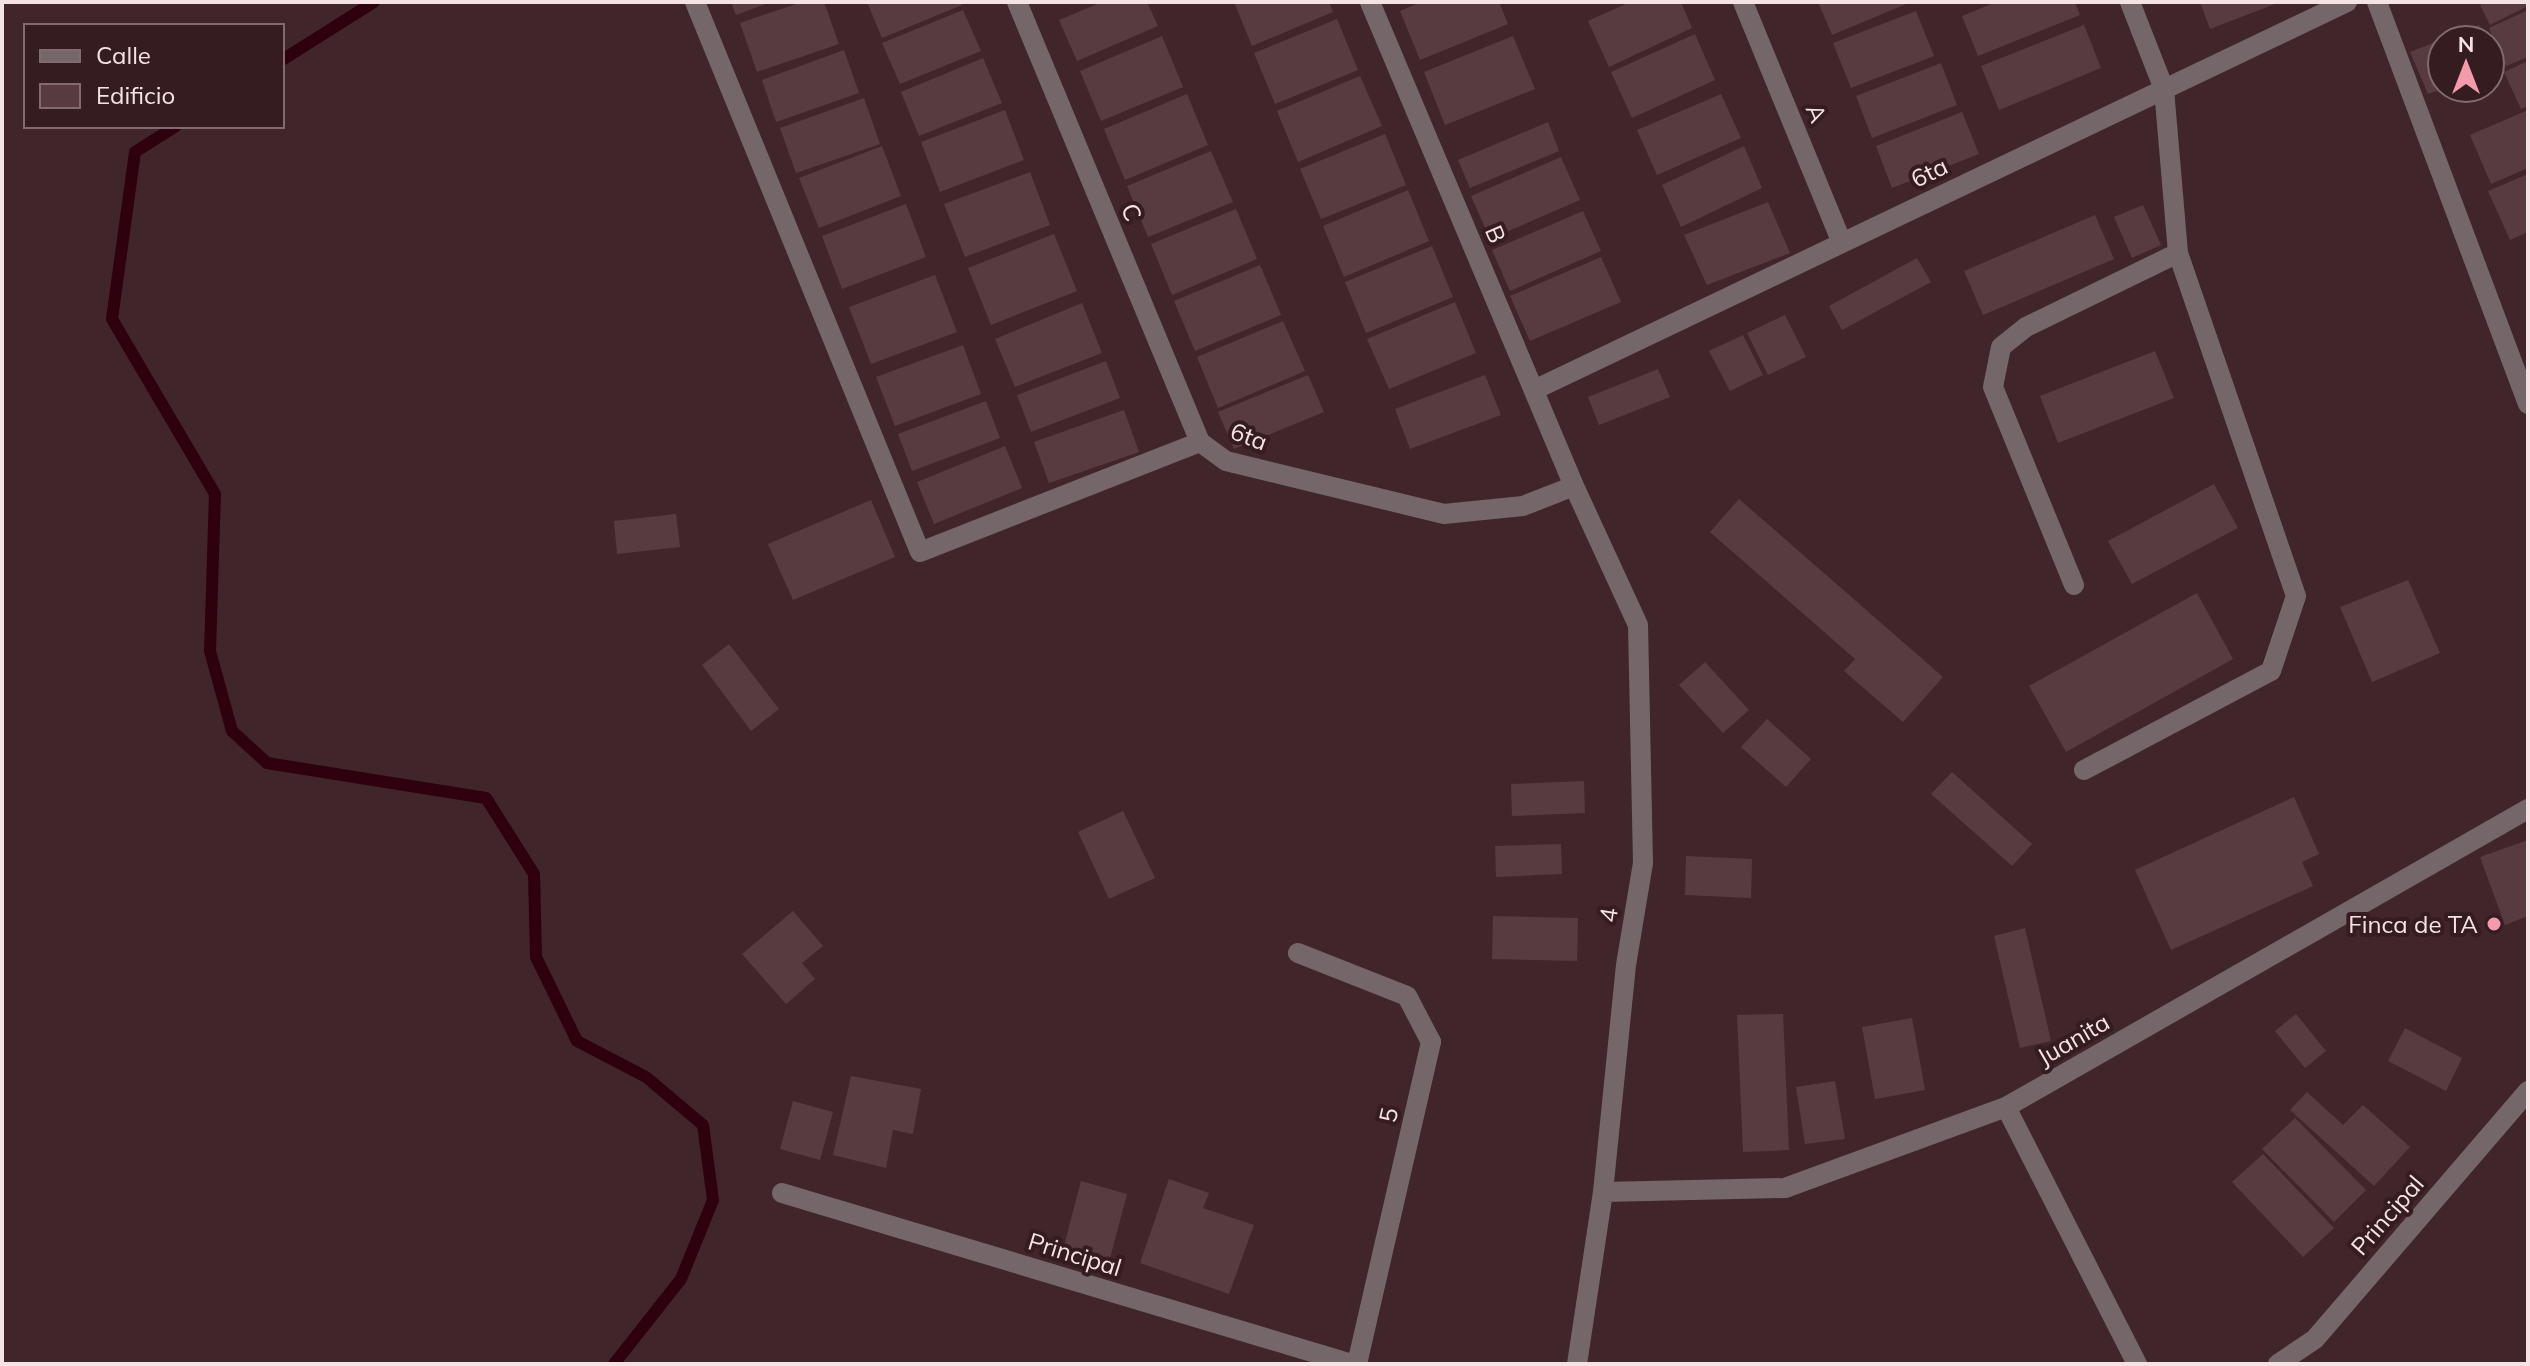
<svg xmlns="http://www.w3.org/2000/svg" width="2530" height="1366" viewBox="0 0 2530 1366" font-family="Mulish,sans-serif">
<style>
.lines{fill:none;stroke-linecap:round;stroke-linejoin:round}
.stream{stroke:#2f000d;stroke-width:12}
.building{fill:#573b40}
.service{stroke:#756769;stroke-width:20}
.minor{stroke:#756769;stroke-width:20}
.tertiary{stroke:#756769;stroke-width:20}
.poi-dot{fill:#f39aab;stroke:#351c21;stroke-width:3}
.labels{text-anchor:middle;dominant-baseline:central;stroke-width:8;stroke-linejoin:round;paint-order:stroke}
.street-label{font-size:24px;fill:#f5e2e5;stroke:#351c21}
.poi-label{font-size:24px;fill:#f5e2e5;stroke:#351c21;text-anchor:end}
</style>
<rect width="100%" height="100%" fill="#40262b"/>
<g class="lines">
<path class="stream" d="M282,60L374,2
M176,126L135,152L112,319L215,494L210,651L232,731L267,763L486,798L534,874L536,957L577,1041L646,1077L703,1125L713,1200L681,1279L614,1364"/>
</g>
<path class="building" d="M731,2H771L736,15Z
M802,2H824L839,44L757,72L740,23Z
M867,2H961L962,5L882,38Z
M1102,2H1147L1158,26L1077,61L1059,20Z
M1234,2H1329L1333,12L1252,46Z
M1421,2H1499L1508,24L1420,60L1400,11Z
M1630,2H1681L1692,28L1609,67L1588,21Z
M1818,2H1911L1832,35Z
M1996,2H2075L2080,15L1978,56L1962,16Z
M2200,2H2280L2210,29Z
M2485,2H2528V6L2490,25L2480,5Z
M963,10L981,51L900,84L882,43Z
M2528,10V57L2506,66L2489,28Z
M1916,11L1934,56L1851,88L1833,43Z
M1337,19L1358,70L1275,104L1254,53Z
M2084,25L2101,68L1999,110L1981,66Z
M2479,25L2485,40H2442V89L2428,94L2410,52Z
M1695,34L1715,80L1632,118L1611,72Z
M1162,36L1183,87L1101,121L1080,71Z
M1513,36L1535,89L1445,125L1424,72Z
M844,50L859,93L776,122L762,80Z
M983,58L1002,103L919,136L901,92Z
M2528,61V106L2521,109L2504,72Z
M1941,63L1957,105L1872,138L1856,96Z
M1360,76L1382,126L1298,162L1277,111Z
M1187,94L1208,145L1125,180L1104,129Z
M1721,94L1741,138L1657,175L1637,130Z
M864,98L880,144L796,173L780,128Z
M1005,110L1024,160L940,192L921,142Z
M2528,110V168L2491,184L2470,135Z
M1962,112L1979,154L1892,188L1876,146Z
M1548,122L1559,151L1470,188L1458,160Z
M1385,134L1406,185L1321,219L1300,169Z
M882,146L901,196L819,228L799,178Z
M1744,146L1762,188L1681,227L1662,185Z
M1211,151L1233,202L1148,237L1127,186Z
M1561,157L1580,200L1490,239L1471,196Z
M1030,172L1050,225L965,257L944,204Z
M2528,174V232L2510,240L2488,191Z
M1408,190L1429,241L1344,277L1323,226Z
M1768,202L1790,253L1707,285L1684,235Z
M906,204L926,257L842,289L822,236Z
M2143,205L2161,245L2132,258L2114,217Z
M1236,209L1257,259L1172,295L1151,244Z
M1583,211L1601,251L1510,291L1492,250Z
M2095,215L2114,259L1983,315L1964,271Z
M1054,234L1077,291L991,325L968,268Z
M1432,246L1453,297L1366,333L1345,282Z
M1601,257L1621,302L1530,341L1510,296Z
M1917,258L1931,282L1842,330L1829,306Z
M1260,265L1281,315L1195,351L1174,301Z
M935,275L957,332L871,364L849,307Z
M1455,302L1476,353L1389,389L1367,339Z
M1082,303L1102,353L1015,387L995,339Z
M1785,315L1806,357L1768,375L1747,333Z
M1283,321L1305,371L1218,408L1197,357Z
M1743,335L1763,375L1730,391L1709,351Z
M963,345L981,394L895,426L876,377Z
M2155,351L2174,398L2058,443L2040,396Z
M1106,361L1120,398L1031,432L1017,395Z
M1658,369L1670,397L1599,425L1588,397Z
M1308,375L1324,412L1234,449L1218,412Z
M1485,375L1501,415L1410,449L1395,409Z
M986,401L1000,438L912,471L898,434Z
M1124,410L1139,452L1049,483L1034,442Z
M1005,446L1022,488L934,524L917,482Z
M2214,484L2238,528L2132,584L2108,541Z
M1739,499L1943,677L1903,722L1844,671L1855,659L1710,532Z
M871,500L895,557L793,600L768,544Z
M676,514L680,547L617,554L614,521Z
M2408,580L2440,653L2372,682L2340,607Z
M2197,593L2233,659L2066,752L2029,686Z
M729,644L779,709L751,731L702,665Z
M1705,662L1749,710L1723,733L1679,685Z
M1767,719L1811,759L1786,787L1741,747Z
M1952,772L2032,844L2012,866L1931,794Z
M1584,781L1585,813L1512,816L1511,784Z
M2294,797L2319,854L2302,862L2313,886L2171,950L2135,870Z
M1123,811L1155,878L1109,899L1078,832Z
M2528,840V916L2505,925L2480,857Z
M1561,844L1562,874L1496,877L1495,846Z
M1686,856L1752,859L1751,898L1685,895Z
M793,911L823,946L802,963L815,979L786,1004L742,954Z
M1493,916L1578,918L1577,961L1492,959Z
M2025,928L2051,1041L2020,1048L1994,936Z
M1783,1014L1789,1150L1743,1152L1737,1015Z
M2296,1014L2326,1051L2305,1068L2275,1031Z
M1912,1018L1925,1090L1875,1099L1862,1027Z
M2405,1028L2462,1058L2446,1091L2388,1061Z
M851,1076L921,1089L913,1134L893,1130L886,1168L833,1155Z
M1835,1081L1845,1139L1805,1144L1796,1087Z
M2307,1092L2343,1125L2363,1105L2410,1147L2374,1186L2290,1110Z
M793,1101L833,1112L820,1160L780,1149Z
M2295,1118L2366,1190L2334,1222L2262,1149Z
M2263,1154L2334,1228L2303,1257L2232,1182Z
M1169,1179L1209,1193L1203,1208L1254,1225L1229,1294L1140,1263Z
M1081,1181L1127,1194L1110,1258L1064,1246Z"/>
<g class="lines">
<path class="service" d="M2074,585L1993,387L2001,347L2026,327L2178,253
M2084,770L2271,671L2296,596L2178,253L2164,89
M1298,953L1407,996L1431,1042"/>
<path class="minor" d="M695,2L920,552L1200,442L1226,461L1444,514L1523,506L1574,486
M1017,2L1200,442
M1370,2L1574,486L1638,625L1643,863L1626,965L1603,1192L1577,1364
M1743,2L1842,243
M2130,2L2164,89
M1534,390L2347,2
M2006,1107L2137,1364
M1603,1192L1785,1188L2006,1107L2528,809
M782,1193L1352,1364
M1357,1364L1431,1042
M2278,1364L2315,1339L2528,1091"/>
<path class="tertiary" d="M2377,2L2528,404"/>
</g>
<circle class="poi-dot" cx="2494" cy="924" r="8"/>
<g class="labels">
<g class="street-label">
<text transform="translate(1817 113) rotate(68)">A</text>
<text transform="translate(1929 172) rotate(-26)">6ta</text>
<text transform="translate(1132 212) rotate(67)">C</text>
<text transform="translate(1496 234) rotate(67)">B</text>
<text transform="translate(1249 436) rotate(20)">6ta</text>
<text transform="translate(1608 915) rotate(-81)">4</text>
<text transform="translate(2073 1039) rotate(-30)">Juanita</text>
<text transform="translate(1388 1115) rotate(-77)">5</text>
<text transform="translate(2387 1215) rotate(-49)">Principal</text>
<text transform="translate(1075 1254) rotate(17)">Principal</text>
</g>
<g class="poi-label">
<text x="2478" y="924">Finca de TA</text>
</g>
</g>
<rect width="2530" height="1366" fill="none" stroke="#f5e2e5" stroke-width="8"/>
<rect x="24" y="24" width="260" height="104" fill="#351c21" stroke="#826b6f" stroke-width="2"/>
<rect x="40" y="50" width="40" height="12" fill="#756769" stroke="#826b6f" stroke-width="2"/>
<text x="96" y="64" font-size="24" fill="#f5e2e5">Calle</text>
<rect x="40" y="84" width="40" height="24" fill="#573b40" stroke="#826b6f" stroke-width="2"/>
<text x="96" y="104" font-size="24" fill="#f5e2e5">Edificio</text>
<g transform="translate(2466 64)"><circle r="38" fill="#351c21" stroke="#826b6f" stroke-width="2"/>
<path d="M0-6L14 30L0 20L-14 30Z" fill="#f39aab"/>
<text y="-12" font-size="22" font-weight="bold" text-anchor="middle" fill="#f5e2e5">N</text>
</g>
</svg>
